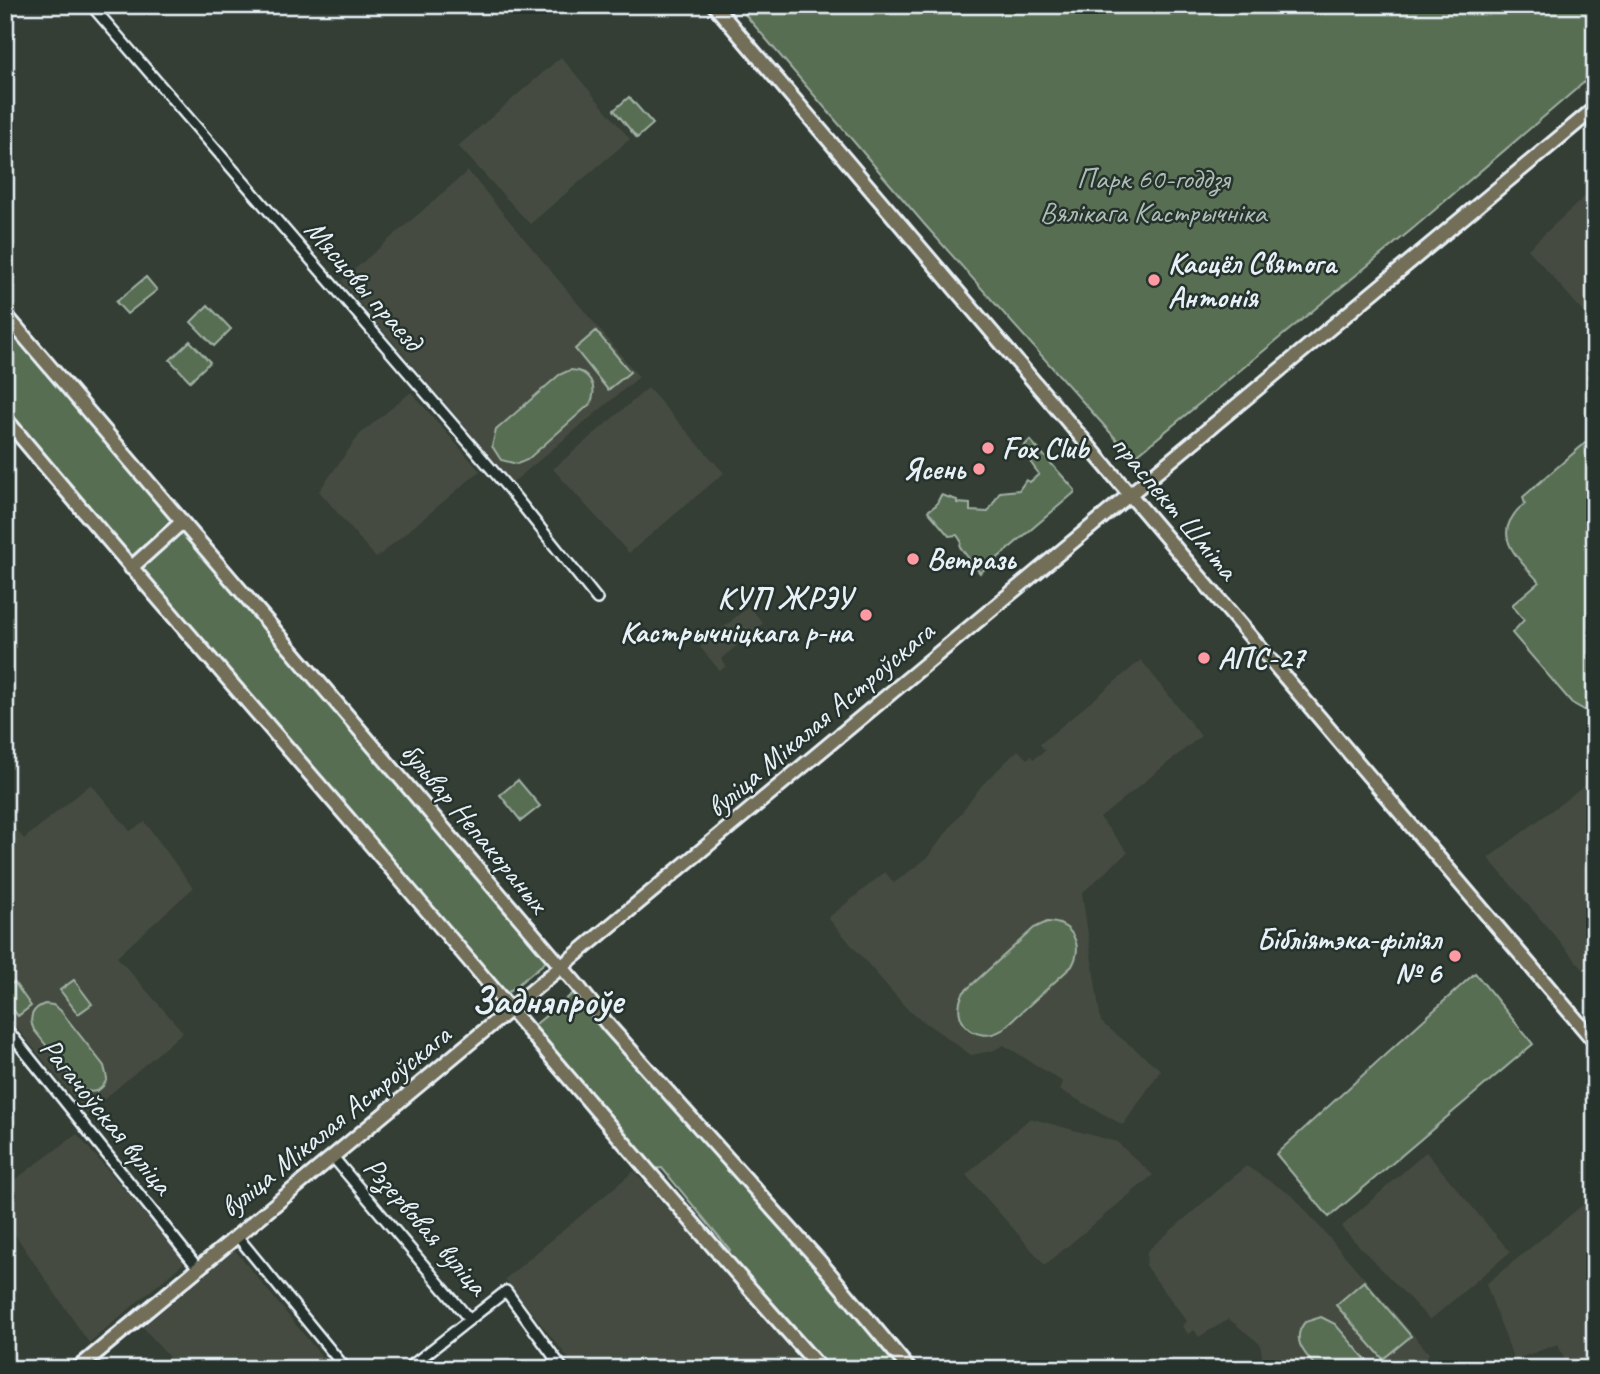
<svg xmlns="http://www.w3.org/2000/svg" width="1600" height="1374" viewBox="0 0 1600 1374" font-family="Caveat,sans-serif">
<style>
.built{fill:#454b3f}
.green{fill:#586e52;stroke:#a0b0a5;stroke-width:2}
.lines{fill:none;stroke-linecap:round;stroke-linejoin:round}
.minor-casing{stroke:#e8f1f8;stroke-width:14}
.major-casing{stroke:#e8f1f8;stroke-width:18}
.minor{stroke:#26332d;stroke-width:9}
.major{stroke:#726e59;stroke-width:12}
.poi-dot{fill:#ff9aa2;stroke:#26332d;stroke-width:2.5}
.labels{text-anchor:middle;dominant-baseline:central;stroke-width:5;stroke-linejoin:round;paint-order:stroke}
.park-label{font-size:30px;fill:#aebdb6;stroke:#26332d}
.poi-label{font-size:30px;font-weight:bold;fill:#e8f1f8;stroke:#26332d;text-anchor:start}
.street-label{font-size:30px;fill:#e8f1f8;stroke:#26332d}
.district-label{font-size:37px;font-weight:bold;fill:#e8f1f8;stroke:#26332d}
</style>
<rect width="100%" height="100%" fill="#343e35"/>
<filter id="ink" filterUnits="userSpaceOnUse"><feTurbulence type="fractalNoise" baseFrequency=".0143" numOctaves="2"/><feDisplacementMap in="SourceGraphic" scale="14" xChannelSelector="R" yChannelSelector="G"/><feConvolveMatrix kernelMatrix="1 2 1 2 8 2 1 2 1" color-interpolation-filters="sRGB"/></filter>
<g filter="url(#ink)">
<path class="built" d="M561,57L630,139L530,224L458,146Z
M468,171L639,377L512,483L341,281Z
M1595,187V325L1528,249Z
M648,388L724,473L629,553L553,469Z
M411,392L480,471L376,558L319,491L360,434Z
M749,606L763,623L721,659L726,666L720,671L700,647Z
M1141,660L1201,736L1100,818L1128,852L1082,893L1101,1022L1161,1070L1123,1125L1060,1090L1063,1082L1004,1045L992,1051L971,1055L909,1011L828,918L885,872L894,883L927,858L982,785L1018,750L1027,759L1031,756L1033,759L1045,751L1040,744Z
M1595,778V983L1488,858Z
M91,784L130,831L145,822L193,888L117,957L183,1032L87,1114L5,1013V817L24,839Z
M1030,1118L1117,1142L1153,1175L1045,1265L966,1175Z
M77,1134L186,1261L89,1343L5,1220V1187Z
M1426,1152L1510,1252L1430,1320L1341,1227Z
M1246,1166L1293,1196L1429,1353L1421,1369H1262L1264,1367L1260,1344L1229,1319L1199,1337L1194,1330L1188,1334L1182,1326L1187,1321L1146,1267L1147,1251Z
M634,1171L811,1369H577L505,1279Z
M1595,1195V1369H1568L1558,1344L1514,1360L1486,1284Z
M235,1250L332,1369H179L143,1327Z"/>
<path class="green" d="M737,5H1595V73L1410,231L1133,458L925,225Z
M629,97L653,124L637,138L614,110Z
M146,277L157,290L127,314L116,302Z
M208,305L231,329L214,346L191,322Z
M5,323L172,520L132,556L5,409Z
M596,331L630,372L608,390L575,349Z
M190,341L210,362L190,381L170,360Z
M570,370C589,370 599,386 590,404L527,460L517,464L501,460L492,446L496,430L559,375Z
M1595,381V716L1572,703L1512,633L1524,620L1512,605L1539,582C1525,565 1498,544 1510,521C1515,513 1517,509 1525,504L1523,497L1592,437L1590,394Z
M1030,440L1075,490L1074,493L980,573L960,547L961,541L957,535L949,536L928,511L936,505L941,495L957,500V503L970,504V511L988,512L1000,492L1019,490L1026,480L1030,482L1039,474L1021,449Z
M181,530L548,960L506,994L141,567Z
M518,780L540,806L521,821L500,795Z
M1047,922C1072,922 1084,945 1072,966L1002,1030C975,1046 948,1019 964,992L1034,928Z
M1475,973L1533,1044L1329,1217L1276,1154Z
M74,980L92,1004L78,1014L60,990Z
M14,982L31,1006L18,1016L5,999V988Z
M576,991L903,1369H828L727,1256L730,1250L662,1168L651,1169L531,1028Z
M45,1004L53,1005L60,1010L104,1066L107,1078C103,1091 93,1095 81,1089L34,1030C28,1018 32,1008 45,1004Z
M1364,1281L1411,1336L1383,1359L1336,1305Z
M1321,1317L1335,1324L1374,1369H1318C1305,1354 1290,1340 1305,1322Z"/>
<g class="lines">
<g class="minor-casing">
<path id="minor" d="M91,5L513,494L597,599
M5,1027L198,1268
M333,1157L469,1319
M237,1236L346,1369
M407,1369L506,1291L563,1369
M545,1369L557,1361"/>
</g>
<g class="major-casing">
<path id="major" d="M714,5L1595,1042
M5,314L577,985L609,1026L820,1262L909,1369
M5,418C119,555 237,689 353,824C509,1006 661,1190 821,1369
M131,568L182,522
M77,1369L1595,108"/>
</g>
<use href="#minor" class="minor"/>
<use href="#major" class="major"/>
</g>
</g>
<g class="poi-dot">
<circle cx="1154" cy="280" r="7"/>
<circle cx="988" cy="448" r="7"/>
<circle cx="979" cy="469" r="7"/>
<circle cx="913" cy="559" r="7"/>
<circle cx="866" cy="615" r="7"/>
<circle cx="1204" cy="658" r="7"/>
<circle cx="1455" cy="956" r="7"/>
</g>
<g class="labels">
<g class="park-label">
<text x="1153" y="178">Парк 60-годдзя<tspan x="1153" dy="34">Вялікага Кастрычніка</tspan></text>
</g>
<g class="poi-label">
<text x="1168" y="263">Касцёл Святога<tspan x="1168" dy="34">Антонія</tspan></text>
<text x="1002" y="448">Fox Club</text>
<text x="965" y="469" text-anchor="end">Ясень</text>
<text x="927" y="559">Ветразь</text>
<text x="852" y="598" text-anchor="end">КУП ЖРЭУ<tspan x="852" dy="34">Кастрычніцкага р-на</tspan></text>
<text x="1218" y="658">АПС-27</text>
<text x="1441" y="939" text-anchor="end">Бібліятэка-філіял<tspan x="1441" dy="34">№ 6</tspan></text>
</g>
<g class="street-label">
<text transform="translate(364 285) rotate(49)">Мясцовы праезд</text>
<text transform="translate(1175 507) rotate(50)">праспект Шміта</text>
<text transform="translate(820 719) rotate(-40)">вуліца Мікалая Астроўскага</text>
<text transform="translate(475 827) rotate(50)">бульвар Непакораных</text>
<text transform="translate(107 1116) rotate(51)">Рагачоўская вуліца</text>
<text transform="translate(335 1121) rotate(-39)">вуліца Мікалая Астроўскага</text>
<text transform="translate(426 1226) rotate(49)">Рэзервовая вуліца</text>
</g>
<g class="district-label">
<text x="547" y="1000">Задняпроўе</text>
</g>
</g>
<rect width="1600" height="1374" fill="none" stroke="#26332d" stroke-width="28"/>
<rect x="14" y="14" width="1572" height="1346" fill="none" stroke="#e8f1f8" stroke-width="2.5" filter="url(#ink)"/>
</svg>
